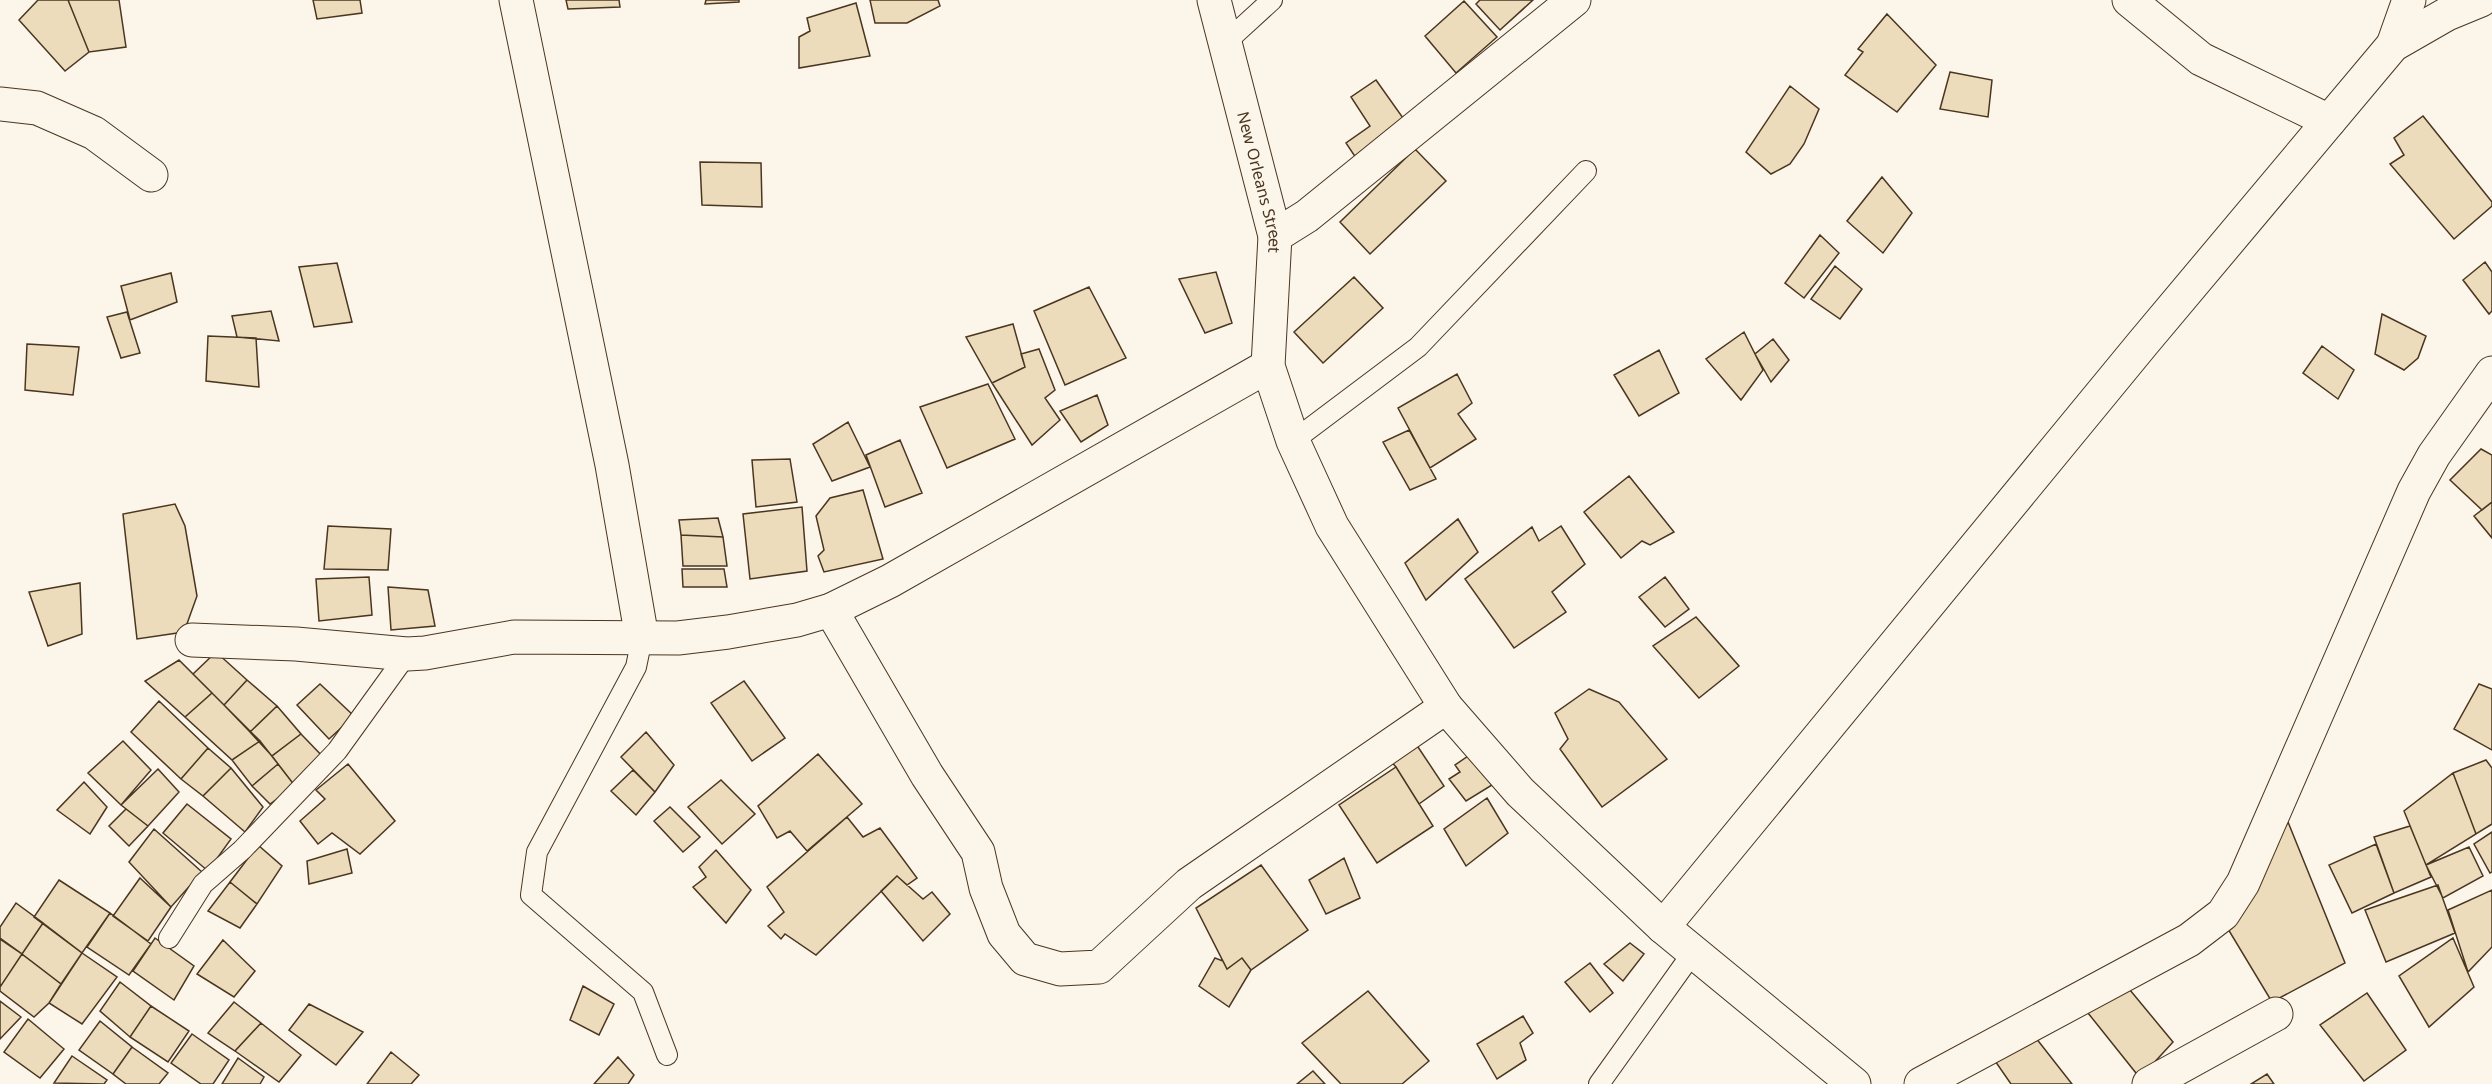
<svg xmlns="http://www.w3.org/2000/svg" width="2492" height="1084" viewBox="0 0 2492 1084" font-family="'Noto Sans',sans-serif">
<style>
.building{fill:#ecdcbc;stroke:#4a3520;stroke-width:1.5}
.lines{fill:none;stroke-linecap:round;stroke-linejoin:round}
.lane-casing{stroke:#4a3520;stroke-width:22}
.street-casing{stroke:#4a3520;stroke-width:35}
.lane{stroke:#fbf6e9;stroke-width:20}
.street{stroke:#fbf6e9;stroke-width:33}
.labels{text-anchor:middle;dominant-baseline:central;stroke-width:4.5;stroke-linejoin:round;paint-order:stroke}
.street-label{font-size:16px;fill:#4a3520;stroke:#fbf6e9}
</style>
<rect width="100%" height="100%" fill="#fbf6e9"/>
<path class="building" d="M38,0H68L89,52L65,71L19,20Z
M68,0H119L126,47L89,52Z
M313,0H360L362,13L317,19Z
M566,0H619L620,7L568,9Z
M706,0H739V2L705,4Z
M870,0H938L940,6L907,23H875Z
M1480,0H1533L1500,30L1476,4Z
M1464,1L1497,37L1456,73L1425,36Z
M856,3L870,56L799,68V37L810,31L807,18Z
M1887,14L1936,65L1897,112L1845,75L1863,52L1858,49Z
M1950,72L1992,80L1988,117L1940,109Z
M1376,80L1408,125L1358,161L1346,143L1370,126L1351,97Z
M1790,86L1819,109L1804,144L1790,164L1771,174L1746,152Z
M2423,116L2492,202V206L2454,239L2390,164L2404,155L2394,138Z
M1415,149L1446,181L1370,254L1340,222Z
M700,162L761,163L762,207L702,205Z
M1882,177L1912,213L1883,253L1847,221Z
M1820,235L1839,253L1804,298L1785,283Z
M2485,262L2492,272V311L2489,314L2463,280Z
M337,263L352,322L314,327L299,267Z
M1835,266L1862,289L1840,319L1811,299Z
M1216,272L1232,323L1205,333L1179,279Z
M171,273L177,302L130,320L121,286Z
M1354,277L1383,308L1323,363L1294,332Z
M1089,287L1126,358L1065,385L1034,311Z
M271,311L279,341L237,337L232,316Z
M127,312L140,353L121,358L107,317Z
M2382,314L2426,336L2418,358L2404,370L2375,354Z
M1013,324L1025,367L992,383L966,337Z
M1744,332L1763,370L1741,400L1706,359Z
M208,336L256,338L259,387L206,381Z
M1773,339L1789,360L1771,382L1755,354Z
M27,344L79,347L73,395L25,390Z
M2322,346L2354,370L2338,399L2303,373Z
M1039,349L1055,390L1045,398L1060,420L1032,445L992,383L1025,367L1021,354Z
M1659,350L1679,393L1639,416L1614,375Z
M1457,374L1472,403L1458,414L1476,439L1430,468L1398,408Z
M988,384L1015,439L947,468L920,407Z
M1097,395L1108,425L1081,442L1060,411Z
M848,422L870,467L832,481L813,444Z
M1409,430L1436,479L1410,490L1383,442Z
M900,440L922,493L885,507L866,455Z
M2481,449L2492,455V502L2482,510L2450,480Z
M790,459L797,502L756,507L752,460Z
M1629,476L1674,532L1650,545L1642,541L1621,558L1584,512Z
M863,490L883,559L824,572L818,556L824,550L816,516L830,498Z
M2492,502V538L2474,516Z
M175,504L185,526L197,596L184,632L137,639L123,514Z
M802,507L807,571L750,579L743,514Z
M718,518L723,537L681,535L679,520Z
M1458,519L1478,552L1426,600L1405,563Z
M328,526L391,529L388,570L324,569Z
M1561,526L1585,564L1552,592L1566,612L1514,648L1465,579L1532,527L1539,541Z
M681,535L723,537L727,566H683Z
M682,569H724L727,587H683Z
M369,577L372,615L319,621L316,579Z
M1665,577L1689,609L1665,627L1639,597Z
M80,583L82,634L48,646L29,592Z
M388,587L428,590L435,626L391,630Z
M1696,617L1739,666L1699,698L1653,646Z
M216,652L247,680L224,705L193,674Z
M179,660L212,693L185,717L145,681Z
M247,680L277,706L250,732L224,705Z
M744,681L785,738L752,761L711,703Z
M320,684L354,716L329,739L297,705Z
M2479,684L2492,689V750L2454,729Z
M1589,689L1619,702L1667,759L1602,807L1560,749L1568,739L1555,713Z
M212,693L260,741L232,760L185,717Z
M159,701L208,748L181,779L131,732Z
M277,706L301,734L272,756L250,732Z
M646,732L674,765L655,792L621,757Z
M301,734L326,760L295,786L272,756Z
M123,741L151,770L121,805L88,773Z
M260,741L278,764L252,786L232,760Z
M1414,741L1444,786L1419,804L1396,767L1388,758Z
M208,748L231,768L203,796L181,779Z
M818,754L862,804L807,851L790,831L777,838L758,806Z
M1471,754L1492,785L1466,801L1449,779L1460,772L1455,765Z
M2486,760L2492,768V824L2476,834L2453,773Z
M278,764L295,786L270,804L252,786Z
M348,764L395,821L360,854L332,833L318,844L300,821L325,799L316,790Z
M1396,767L1433,826L1377,863L1339,805Z
M231,768L263,807L245,832L203,796Z
M158,769L179,792L148,826L121,805Z
M633,770L655,792L636,815L611,791Z
M2453,773L2476,834L2426,865L2404,811Z
M721,780L755,814L722,844L688,807Z
M84,782L107,807L90,834L57,810Z
M1487,798L1508,833L1466,866L1444,829Z
M187,804L231,839L208,871L163,833Z
M670,807L700,837L683,852L654,821Z
M126,809L148,826L129,846L109,826Z
M847,817L863,837L880,828L917,878L907,885L897,876L816,955L785,934L781,939L768,926L784,912L767,887Z
M2288,822L2345,963L2272,1002L2228,929Z
M2410,826L2431,877L2394,893L2374,837Z
M154,829L202,872L171,907L129,862Z
M2492,832V872L2490,873L2474,844Z
M2376,844L2394,893L2352,913L2329,865Z
M258,845L282,866L257,904L230,882Z
M2469,847L2483,876L2443,898L2426,865Z
M347,849L352,873L309,884L307,861Z
M716,850L751,890L726,923L693,887L706,877L699,867Z
M1344,858L1360,898L1326,914L1309,880Z
M1261,865L1308,930L1251,970L1242,958L1227,969L1196,908Z
M897,876L923,899L932,892L950,914L923,941L881,891Z
M140,878L171,907L148,941L113,916Z
M59,880L110,913L82,953L34,917Z
M230,882L257,904L240,928L208,911Z
M2438,885L2455,933L2386,962L2365,910Z
M2492,890V947L2468,972L2448,910Z
M16,903L43,923L22,954L0,939V927Z
M110,913L151,944L129,975L87,947Z
M43,923L82,953L61,984L22,954Z
M0,938L22,954L0,987Z
M155,938L194,966L174,1000L133,971Z
M2453,938L2474,987L2429,1027L2399,976Z
M223,940L255,971L234,997L197,974Z
M1630,943L1644,954L1623,981L1604,964Z
M82,953L117,977L82,1024L49,1003Z
M22,954L61,984L49,1003L34,1017L0,991V987Z
M1215,958L1223,961L1227,969L1242,958L1251,970L1229,1007L1199,986Z
M1590,963L1613,993L1590,1012L1565,982Z
M120,982L151,1006L130,1037L100,1011Z
M2125,984L2173,1042L2140,1078L2088,1013Z
M583,986L614,1004L599,1035L570,1020Z
M1368,991L1429,1061L1402,1084H1341L1302,1043Z
M2367,993L2406,1050L2364,1081L2320,1025Z
M0,1001L21,1017L0,1039Z
M234,1002L261,1023L235,1051L208,1033Z
M309,1004L363,1032L336,1065L289,1030Z
M151,1006L189,1031L168,1062L130,1037Z
M1523,1016L1533,1033L1520,1043L1526,1060L1497,1079L1477,1044Z
M28,1019L64,1049L40,1078L4,1052Z
M100,1021L132,1047L113,1074L79,1050Z
M261,1023L301,1055L279,1082L235,1051Z
M2032,1033L2072,1084H2011L1993,1058Z
M192,1034L229,1060L213,1084H201L171,1063Z
M132,1047L168,1073L159,1084H126L113,1074Z
M391,1052L419,1075L411,1084H367Z
M72,1056L107,1080L104,1084L54,1083Z
M618,1057L634,1075L628,1084H594Z
M238,1058L264,1077L260,1084H222Z
M1313,1071L1325,1084H1297Z
M2267,1074L2274,1084H2251Z"/>
<g class="lines">
<g class="lane-casing">
<path id="lane" d="M1225,43L1272,0
M1293,441L1418,347L1586,171
M642,638L636,667L537,852L531,895L643,992L667,1055
M169,938L203,884L242,850L337,751L407,654
M1599,1084L1694,951"/>
</g>
<g class="street-casing">
<g id="street">
<path d="M516,0L612,465L642,638"/>
<path id="s1" d="M1214,0L1275,236L1268,366L1293,441L1332,526L1446,707L1520,792L1663,927L1854,1084"/>
<path d="M2129,0L2201,59L2329,121"/>
<path d="M2393,45L2409,0"/>
<path d="M0,104L37,108L94,133L151,175"/>
<path d="M1275,236L1307,216L1574,0"/>
<path d="M831,610L927,775L978,852L986,888L1004,934L1025,959L1060,969L1099,967L1189,884L1446,707"/>
<path d="M192,640L296,644L407,654L425,653L514,637L678,638L728,632L797,620L831,610L890,581L1268,366"/>
<path d="M1663,927L2143,343L2393,45L2447,14L2481,0"/>
<path d="M1921,1084L2189,940L2223,914L2243,883L2414,491L2434,455L2492,373"/>
<path d="M2149,1084L2276,1014"/>
</g>
</g>
<use href="#lane" class="lane"/>
<use href="#street" class="street"/>
</g>
<g class="labels">
<g class="street-label">
<text stroke="none"><textPath href="#s1" startOffset="188">New Orleans Street</textPath></text>
</g>
</g>
</svg>
